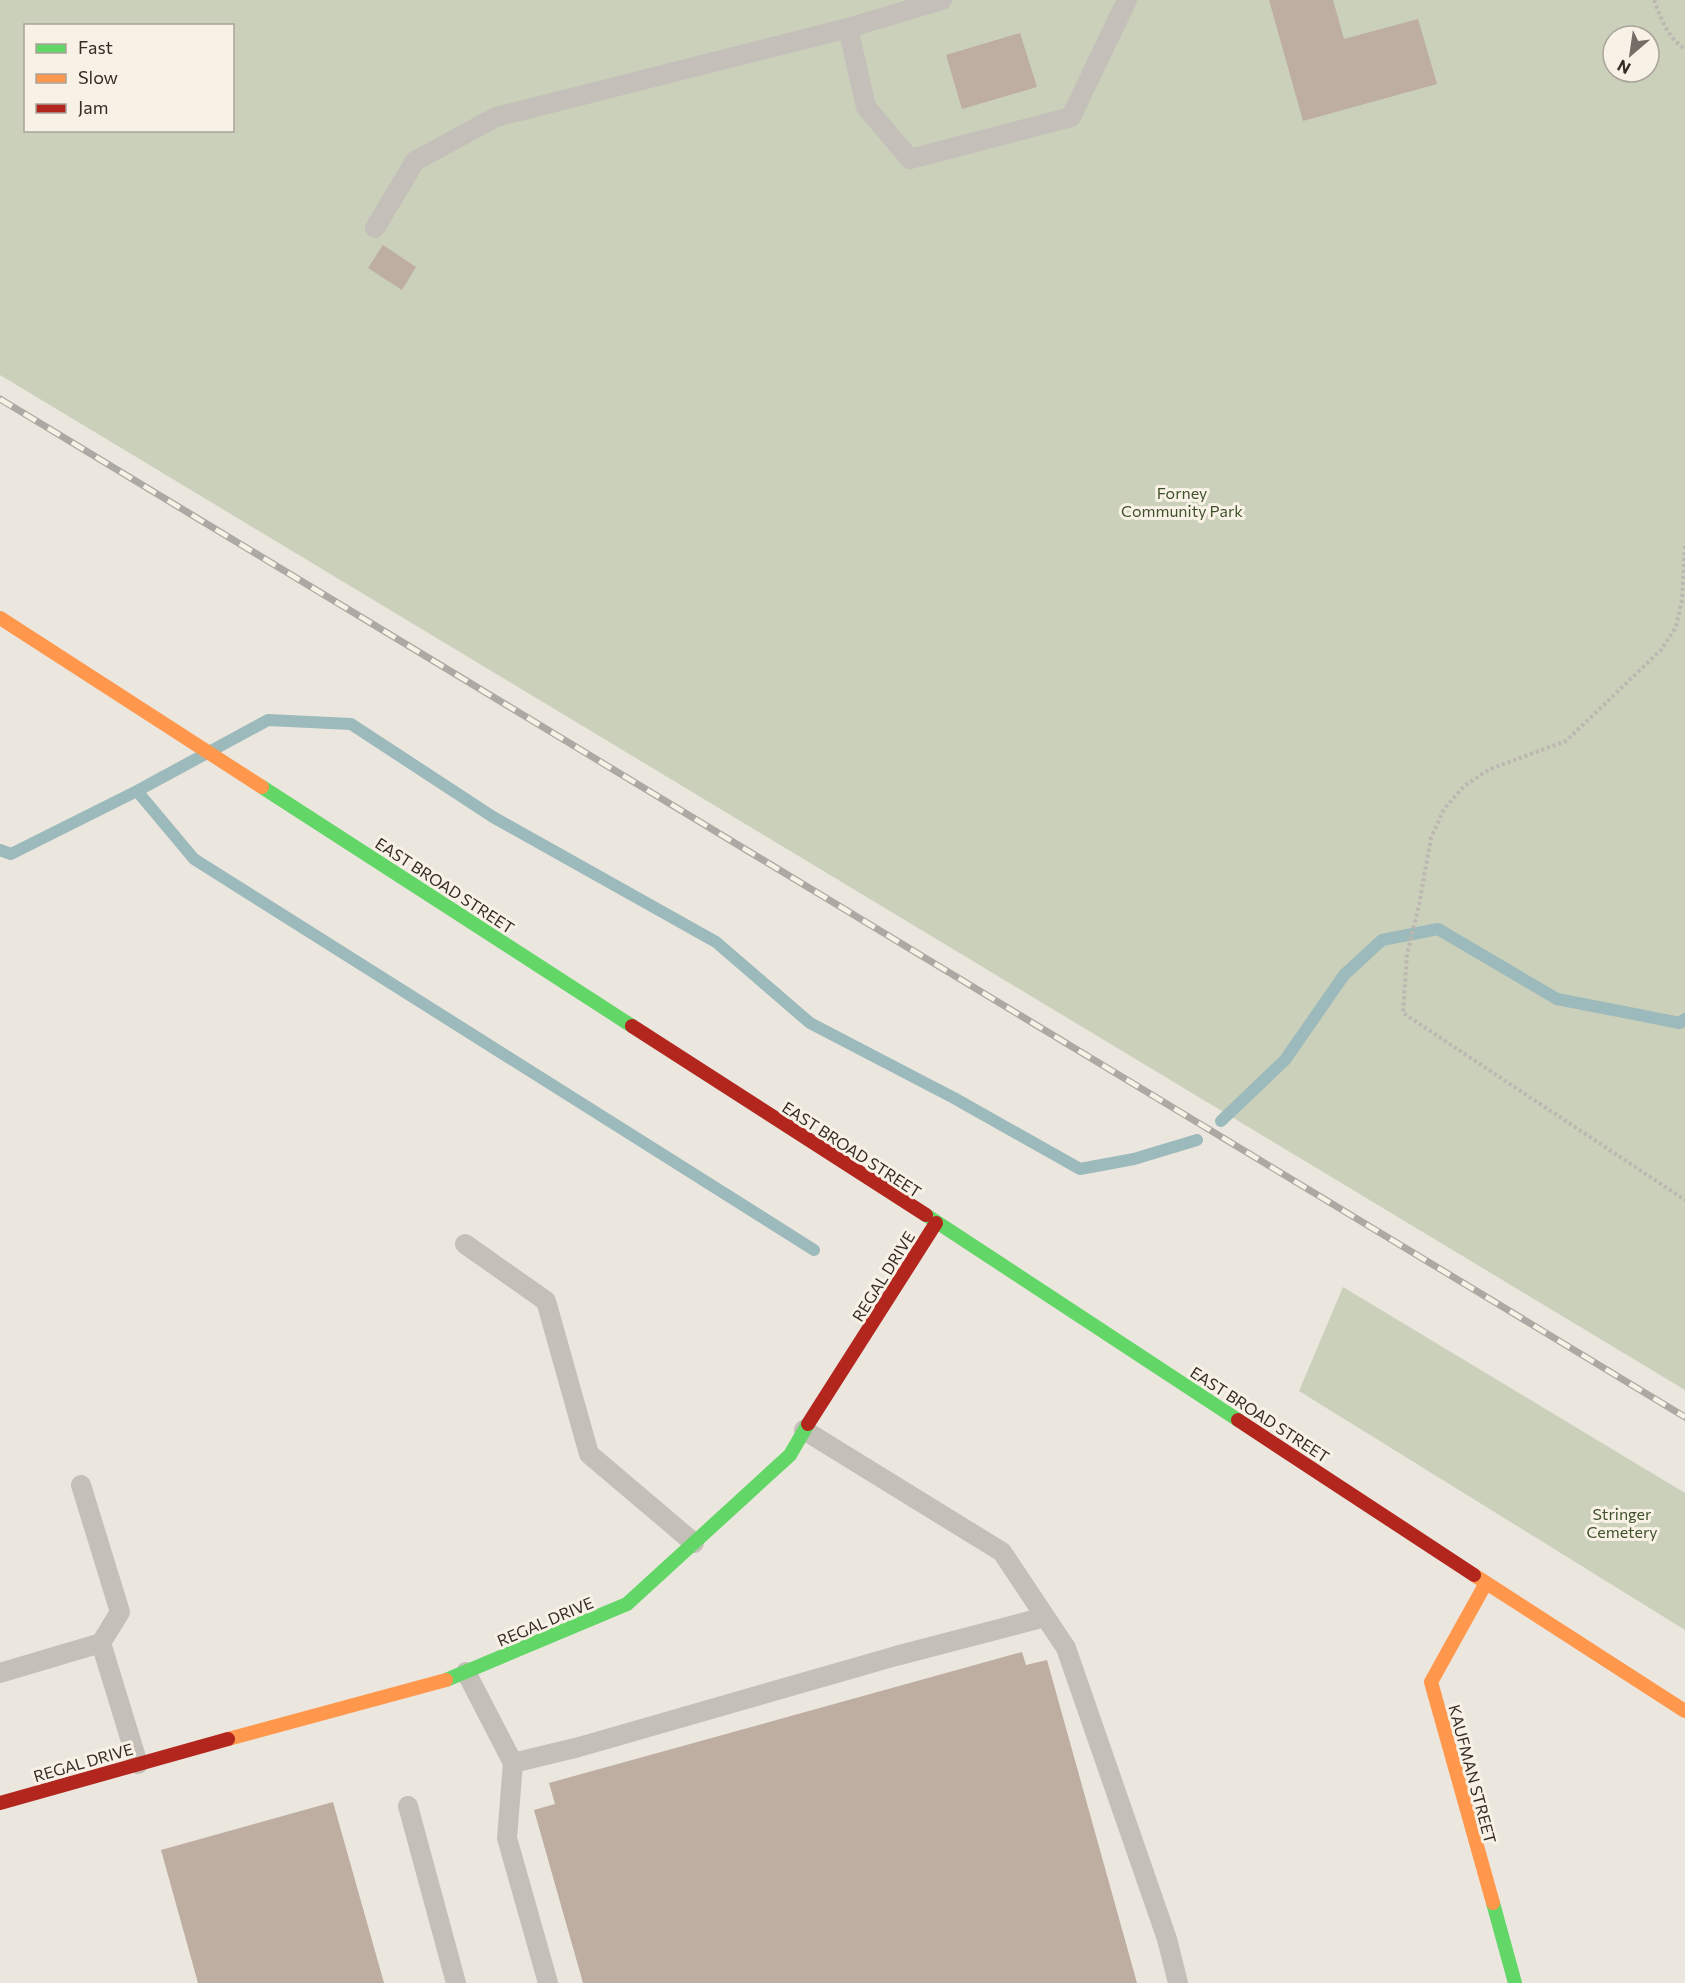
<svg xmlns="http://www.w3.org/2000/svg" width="1685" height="1983" viewBox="0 0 1685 1983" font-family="Commissioner,sans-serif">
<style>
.green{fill:#cad0ba;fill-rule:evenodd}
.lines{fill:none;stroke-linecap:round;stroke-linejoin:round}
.stream{stroke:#9cb9bb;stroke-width:12}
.building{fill:#beada1}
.path{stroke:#bdb7b1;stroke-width:4;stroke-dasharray:3 3;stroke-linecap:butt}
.lane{stroke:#c4bfb9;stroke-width:20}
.fast{stroke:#63d668;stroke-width:14}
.slow{stroke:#ff974d;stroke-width:14}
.jam{stroke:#b3261e;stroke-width:14}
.rail-casing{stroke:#aca8a3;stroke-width:7}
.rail{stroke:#f8f2e6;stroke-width:4.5;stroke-dasharray:14;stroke-linecap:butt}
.labels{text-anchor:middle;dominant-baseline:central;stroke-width:6;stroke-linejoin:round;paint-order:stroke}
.park-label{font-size:16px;fill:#40512c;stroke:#f8f2e6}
.street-label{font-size:16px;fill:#342d27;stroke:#f8f2e6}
</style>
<rect width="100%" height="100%" fill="#ebe7df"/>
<path class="green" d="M0,0H1685V1390L0,375ZM26,26H232V130H26ZM1613,36H1649V72H1613Z
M1343,1287L1685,1493V1630L1299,1391Z"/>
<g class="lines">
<path class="stream" d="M137,791L194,859L814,1250
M0,850L11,854L137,791L268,720L351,724L493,817L716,942L810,1023L954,1098L1080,1169L1134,1159L1197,1140
M1221,1121L1285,1060L1344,975L1382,940L1438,929L1557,999L1680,1023L1685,1019"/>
</g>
<path class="building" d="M1269,0H1333L1344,39L1418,19L1437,84L1303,121Z
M1020,33L1037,87L962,109L946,55Z
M383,245L416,267L402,290L368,268Z
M1022,1652L1026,1665L1047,1660L1137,1983H583L534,1810L555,1804L549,1783Z
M333,1802L384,1983H198L161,1850Z"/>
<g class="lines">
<path class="path" d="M1654,0C1661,19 1668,38 1685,49
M1685,546L1682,600L1676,627L1661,650L1566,741L1490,769L1464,786L1444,809L1431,838L1419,905L1407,954L1403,1013L1685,1200"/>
<path class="lane" d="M848,28L866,107L910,159L1071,117L1127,0
M375,228L415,161L496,117L848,28L942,0
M465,1244L546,1301L589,1454L694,1543
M804,1430L1002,1552L1066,1648L1167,1939L1178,1983
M81,1485L120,1612L101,1643
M466,1672L513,1763L507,1838L548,1983
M0,1673L101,1643L138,1764
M513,1763L579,1747L896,1656L1045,1617
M408,1806L456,1983"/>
<path class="fast" d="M262,787L632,1026
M926,1215L1238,1420
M446,1680L627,1604L790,1455L808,1424
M1493,1903L1515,1983"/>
<path class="slow" d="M0,618L262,787
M1474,1575L1685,1711
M1486,1583L1431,1682L1493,1903
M228,1739L446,1680"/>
<path class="jam" d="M632,1026L926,1215
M1238,1420L1474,1575
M808,1424L936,1223
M0,1803L228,1739"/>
<g class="rail-casing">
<path id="rail" d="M0,399L1685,1417"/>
</g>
<use href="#rail" class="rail"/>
</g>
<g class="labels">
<g class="park-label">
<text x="1182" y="492">Forney<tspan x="1182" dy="18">Community Park</tspan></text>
<text x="1622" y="1513">Stringer<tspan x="1622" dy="18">Cemetery</tspan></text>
</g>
<g class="street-label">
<text transform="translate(445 885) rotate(33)">EAST BROAD STREET</text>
<text transform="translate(852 1149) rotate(33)">EAST BROAD STREET</text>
<text transform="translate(883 1276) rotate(-58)">REGAL DRIVE</text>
<text transform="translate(1260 1414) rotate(33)">EAST BROAD STREET</text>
<text transform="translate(545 1621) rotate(-23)">REGAL DRIVE</text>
<text transform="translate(83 1762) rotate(-16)">REGAL DRIVE</text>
<text transform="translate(1473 1774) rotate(75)">KAUFMAN STREET</text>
</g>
</g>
<rect x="24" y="24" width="210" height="108" fill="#f8f2e6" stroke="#aaa39a" stroke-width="1.5"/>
<rect x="36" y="44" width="30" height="9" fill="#63d668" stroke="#aaa39a" stroke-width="1.5"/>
<text x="78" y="54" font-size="18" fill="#342d27">Fast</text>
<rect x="36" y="74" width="30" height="9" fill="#ff974d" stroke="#aaa39a" stroke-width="1.5"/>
<text x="78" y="84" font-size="18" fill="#342d27">Slow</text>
<rect x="36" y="104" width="30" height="9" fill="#b3261e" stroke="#aaa39a" stroke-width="1.5"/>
<text x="78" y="114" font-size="18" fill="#342d27">Jam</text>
<g transform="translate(1631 54) rotate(209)"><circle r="28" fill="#f8f2e6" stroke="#aaa39a" stroke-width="1.5"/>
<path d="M0-4.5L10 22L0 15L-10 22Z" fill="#746e67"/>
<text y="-9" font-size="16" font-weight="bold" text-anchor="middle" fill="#342d27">N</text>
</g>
</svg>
